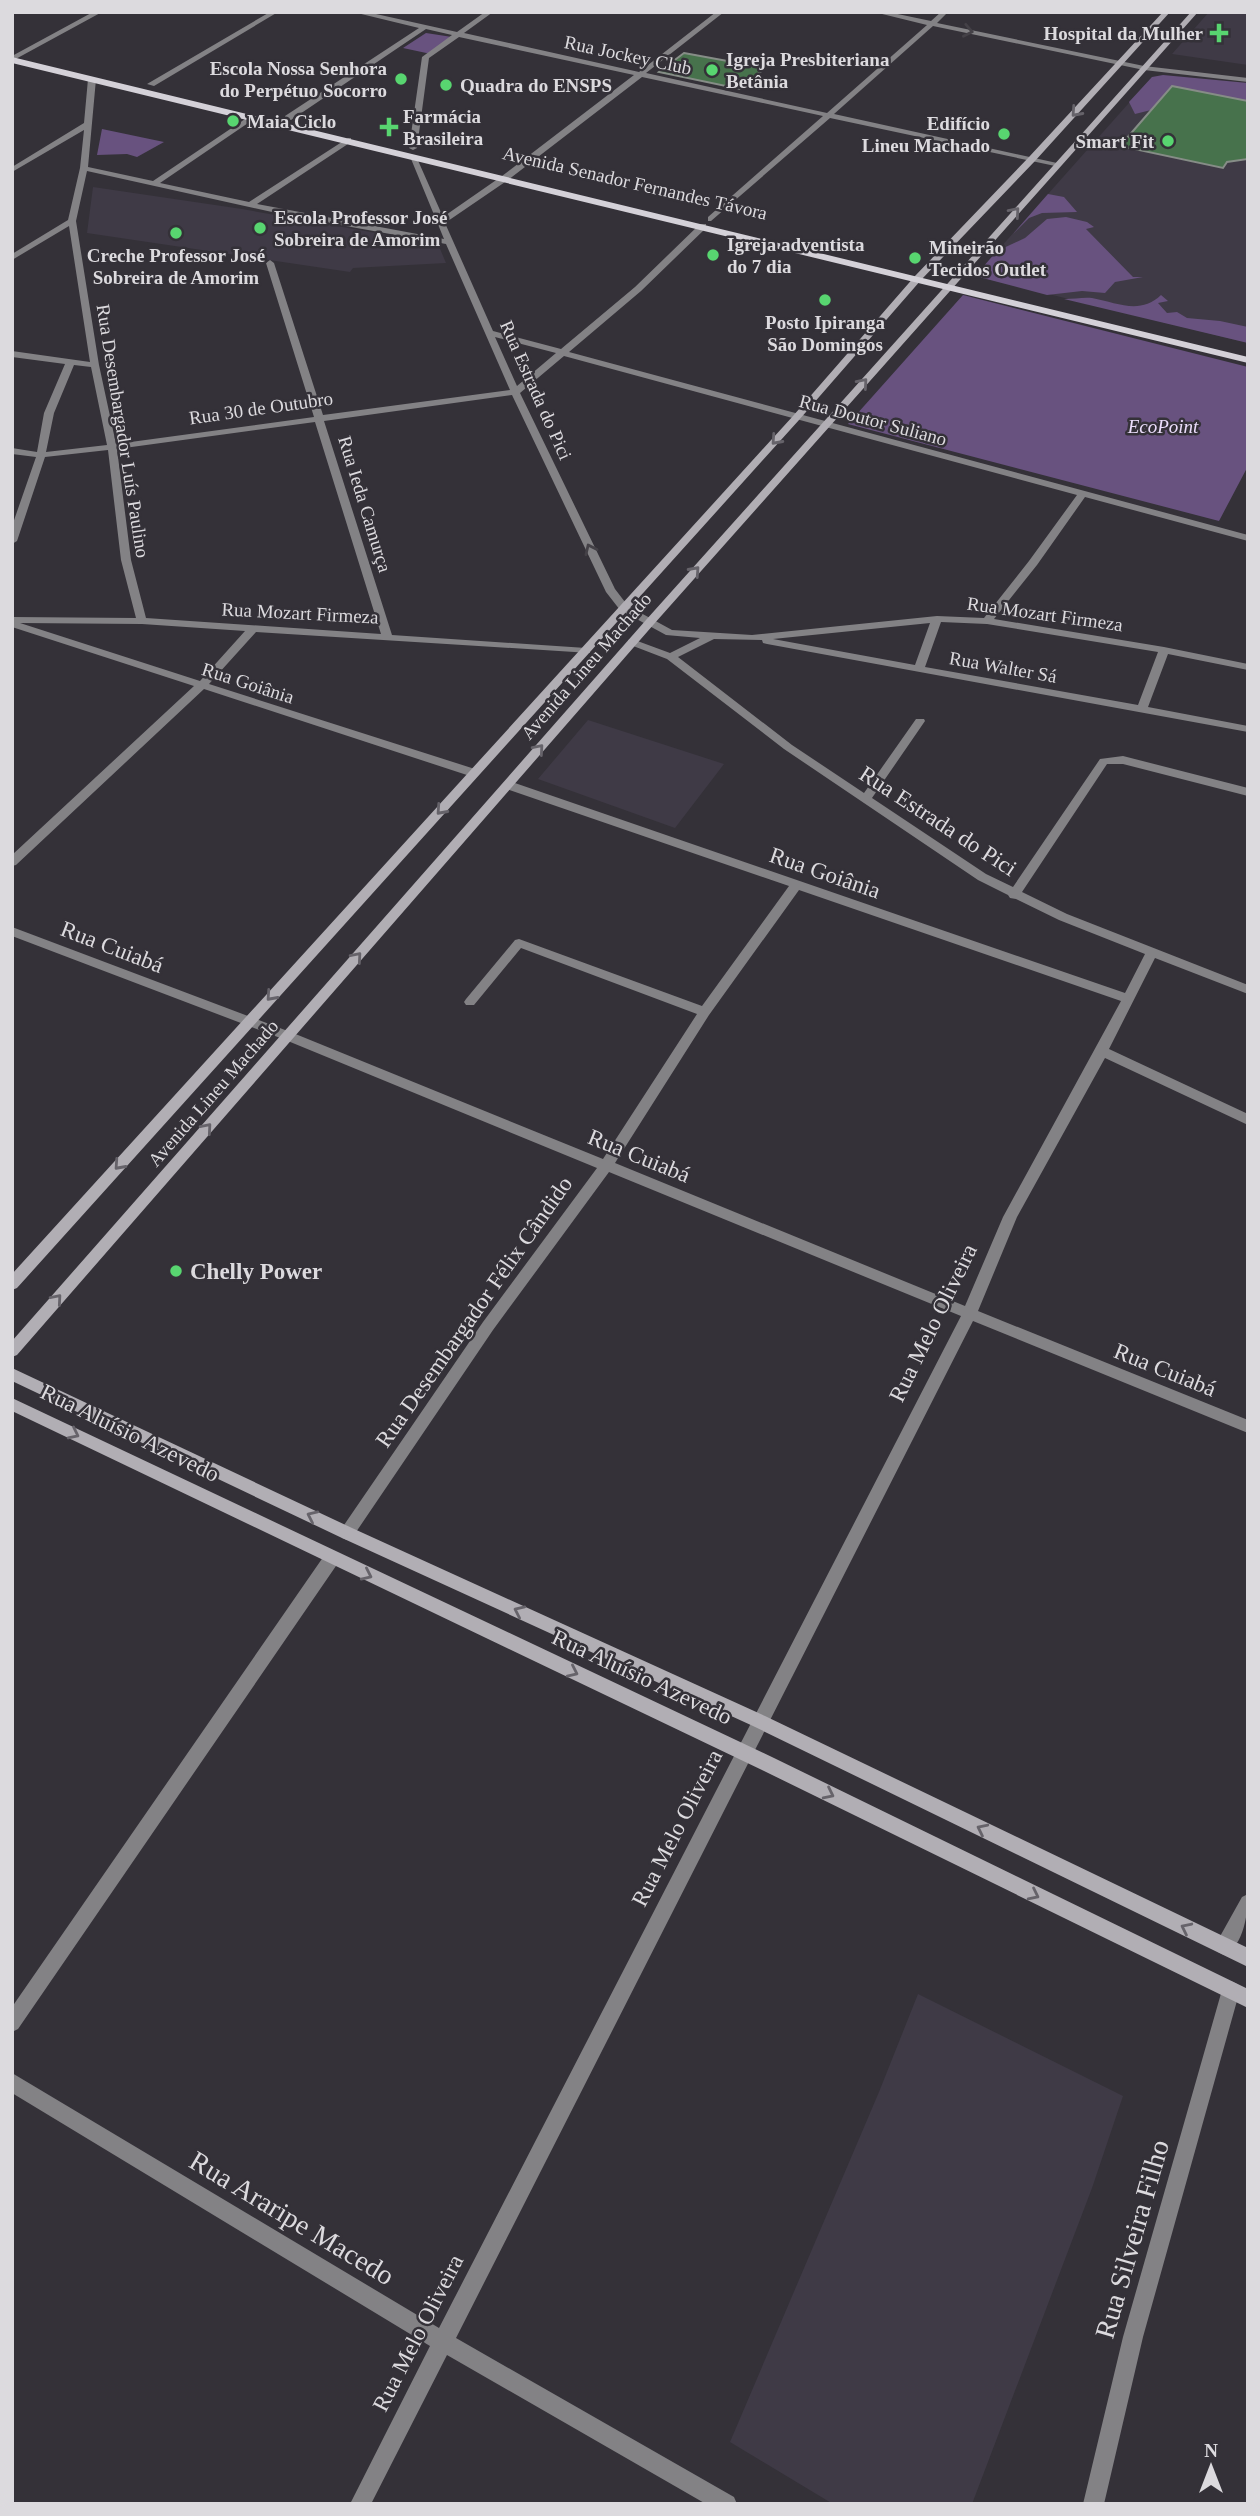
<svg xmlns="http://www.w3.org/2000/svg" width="1260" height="2516" viewBox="0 0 1260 2516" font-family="'Times New Roman',serif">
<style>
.built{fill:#3f3a46}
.green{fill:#68527f}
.building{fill:#47724c;stroke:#868d87;stroke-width:2}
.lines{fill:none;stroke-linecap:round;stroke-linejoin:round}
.street{fill:#838285;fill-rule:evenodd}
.secondary{fill:#b1aeb4;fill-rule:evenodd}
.primary{fill:#d4d1d8;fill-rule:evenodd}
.oneway{stroke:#444147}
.oneway2{stroke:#66636a}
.poi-dot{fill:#58d570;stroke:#343138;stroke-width:2.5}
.labels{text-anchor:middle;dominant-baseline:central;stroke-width:5;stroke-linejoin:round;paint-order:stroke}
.far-poi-label{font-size:19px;font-weight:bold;fill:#dcdade;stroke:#343138;text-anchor:start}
.far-street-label{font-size:19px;fill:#dcdade;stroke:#343138}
.far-park-label{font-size:19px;font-style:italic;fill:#ebddfb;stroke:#343138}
.street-label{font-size:23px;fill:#dcdade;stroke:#343138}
.poi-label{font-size:23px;font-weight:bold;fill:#dcdade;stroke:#343138;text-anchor:start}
.near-street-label{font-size:28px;fill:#dcdade;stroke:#343138}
</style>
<rect width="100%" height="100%" fill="#343138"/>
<path class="built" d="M1209,12H1248V65L1172,54Z
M1152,77L1248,85V343L975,276Z
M93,187L242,209L438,244L446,263L353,268L350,272L87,233Z
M588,720L724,764L675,828L538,779Z
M918,1994L1123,2096L1092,2188L972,2504H833L730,2442L879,2092Z"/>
<path class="green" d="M426,33L452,37L431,54L403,48Z
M1163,75L1248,83V102L1173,86L1151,110L1135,114L1129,102L1152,77Z
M102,129L164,142L137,157L127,154L97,155Z
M1048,194L1064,197L1077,212L1042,213L1029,218L1013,234Z
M1066,217L1087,222L1094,227L1086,229L1133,277H1143L1115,282L1105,293L1082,291L1047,295L975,276L997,251L1025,238L1047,219Z
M963,295L1248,367V466L1219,521L848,424Z
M1161,295L1168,301L1158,303L1167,313L1177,312L1187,318L1220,321L1248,327V343L1064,299C1074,299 1084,297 1092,298C1118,303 1140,315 1161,295Z"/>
<path class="building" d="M684,53L765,68L740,89L659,72Z
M1172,86L1248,101V159L1227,162L1223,168L1120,146Z"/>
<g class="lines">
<path class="street" d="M93,12H102L12,61V56Z
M270,12H278L154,86L147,84Z
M353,12H367L457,32L485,12H493L464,33L639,72L716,12H724L646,73L827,113L927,25L874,12H888L931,21L941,12H948L937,23L1144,66L1248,78V82L1144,70L933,26L834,114L1057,163H1060V167L830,118L711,221H708V217L823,116L642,77L508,180L445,223L493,331L561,349L635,287L700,224H706V228L641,291L569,352L1248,535V541L1085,497L1037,565L994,619L1164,647L1248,664V670L1168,654L1148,707L1248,726V732L767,644L763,643L762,640L714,639L678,657L792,745L864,793L916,719H924L925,721L872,798L986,874L1013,887L1100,759L1123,756L1248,788V796L1123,764H1107L1022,892L1067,914L1248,985V994L1155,958L1109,1049L1248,1114V1125L1105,1058L1017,1217L978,1311L1248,1420V1433L973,1321L456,2338L734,2497L737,2504H706L447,2355L371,2504H350L430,2346L12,2093V2073L439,2328L961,1316L609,1172L493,1330L352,1538L347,1540L342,1538L339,1533L342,1528L483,1322L597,1168L283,1039L12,936V927L293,1033L603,1159L697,1014L521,948L474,1005H466L464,1002L466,999L515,940L519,939L702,1006L789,886L504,788V782H512L1125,993L1145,954L1059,920L1016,899L1010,898L1008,895L978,880L784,749L667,659L628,644V640L632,639L670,653L700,638L666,635L620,610L606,592L512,395L324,421L392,635L586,648L590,649V653L256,632L209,684L478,770V776H470L204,689L16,865L12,866V855L194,686L12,627V617L136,618L121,560L108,450L45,457L17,541L12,544V526L36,457L12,454V448L37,452L44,413L65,364L12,357V351L90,362L69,226L12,260V254L68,220L80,168L84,130L12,172V167L84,123L88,79L92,77L96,79L88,167L153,181L251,115H254V119L160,183L249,202L348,138H351V142L257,204L444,239L409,154L416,156L443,217L502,176L634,75L459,37L429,58L417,148L413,150L409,148L422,57L452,35L426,29L291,120H285V116L419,28ZM87,171L290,216L446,244L510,390L323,415L274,263L270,260L266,263L314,417L116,444L99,365L76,221ZM495,337L556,353L517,386ZM564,356L1077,495L1029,561L984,618L937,616L752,635L672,630L628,606L615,589L520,393ZM74,365L91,367L107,445L46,452L54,413ZM315,422L381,634L146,618L131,560L117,449ZM941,622L987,624L1158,652L1138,705L925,667ZM20,623L142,624L245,631L200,681ZM930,623L915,665L773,639ZM799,890L1121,1001L1003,1217L965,1306L615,1163L709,1015Z
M332,1551L338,1553L340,1558L338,1563L18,2029L12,2032V2007L326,1553Z
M1248,1894C1248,1913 1244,1946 1224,1955L1218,1952L1215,1946L1218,1940L1242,1897Z
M1231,1981L1237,1984L1240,1990L1143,2337L1104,2504H1083L1123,2337L1222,1990L1225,1984Z"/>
<path class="secondary" d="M1163,12H1170L1035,161L921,280L799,420L17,1288L12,1290V1274L793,416L915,276L1029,157Z
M1191,12H1198L654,624L17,1355L12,1357V1341L646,620Z
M12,1368L352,1528L765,1716L1248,1948V1967L753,1726L342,1538L12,1381Z
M12,1398L774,1758L1248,1989V2008L762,1770L12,1411Z"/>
<path class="primary" d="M12,57L1248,357V363L12,63Z"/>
</g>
<defs><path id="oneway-chevron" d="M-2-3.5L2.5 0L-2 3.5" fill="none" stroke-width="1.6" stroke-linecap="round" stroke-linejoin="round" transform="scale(1.75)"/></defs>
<g class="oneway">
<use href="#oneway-chevron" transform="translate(968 31) rotate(11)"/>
<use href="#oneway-chevron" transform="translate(590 549) rotate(-115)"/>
</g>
<g class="oneway2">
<use href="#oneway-chevron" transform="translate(1076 112) rotate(132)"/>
<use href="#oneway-chevron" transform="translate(1015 212) rotate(-49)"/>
<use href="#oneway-chevron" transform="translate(863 383) rotate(-49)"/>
<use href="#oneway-chevron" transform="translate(776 440) rotate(132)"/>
<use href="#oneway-chevron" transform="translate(695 571) rotate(-48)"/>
<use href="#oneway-chevron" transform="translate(539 749) rotate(-49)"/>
<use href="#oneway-chevron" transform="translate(441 810) rotate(132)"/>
<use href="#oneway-chevron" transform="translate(357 957) rotate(-49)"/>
<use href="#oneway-chevron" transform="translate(271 996) rotate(132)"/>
<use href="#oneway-chevron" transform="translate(207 1128) rotate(-49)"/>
<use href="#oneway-chevron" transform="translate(119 1165) rotate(132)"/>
<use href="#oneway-chevron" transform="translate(57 1299) rotate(-49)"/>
<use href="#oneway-chevron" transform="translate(74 1434) rotate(26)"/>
<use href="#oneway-chevron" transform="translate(312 1516) rotate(-155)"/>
<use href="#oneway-chevron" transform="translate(367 1575) rotate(25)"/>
<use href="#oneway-chevron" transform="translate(519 1611) rotate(-155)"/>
<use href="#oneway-chevron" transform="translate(573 1672) rotate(25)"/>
<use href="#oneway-chevron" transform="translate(829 1794) rotate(26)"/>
<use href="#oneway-chevron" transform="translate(982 1829) rotate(-154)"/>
<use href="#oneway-chevron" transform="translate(1034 1895) rotate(26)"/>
<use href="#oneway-chevron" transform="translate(1186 1928) rotate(-154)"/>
</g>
<g class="poi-dot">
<path d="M1215.5 22.5h7v7h7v7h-7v7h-7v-7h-7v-7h7z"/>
<circle cx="712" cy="70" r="7"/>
<circle cx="401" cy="79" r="7"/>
<circle cx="446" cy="85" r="7"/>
<circle cx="233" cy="121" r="7"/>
<path d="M385.5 116.5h7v7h7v7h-7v7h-7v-7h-7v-7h7z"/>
<circle cx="1004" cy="134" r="7"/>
<circle cx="1168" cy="141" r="7"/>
<circle cx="260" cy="228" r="7"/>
<circle cx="176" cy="233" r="7"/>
<circle cx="713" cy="255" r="7"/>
<circle cx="915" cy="258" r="7"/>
<circle cx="825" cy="300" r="7"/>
<circle cx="176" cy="1271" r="7"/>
</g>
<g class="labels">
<g class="far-poi-label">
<text x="1203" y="33" text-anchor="end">Hospital da Mulher</text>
<text x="726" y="59">Igreja Presbiteriana<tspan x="726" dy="22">Betânia</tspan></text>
<text x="387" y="68" text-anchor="end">Escola Nossa Senhora<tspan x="387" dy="22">do Perpétuo Socorro</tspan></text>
<text x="460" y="85">Quadra do ENSPS</text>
<text x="403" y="116">Farmácia<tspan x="403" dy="22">Brasileira</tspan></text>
<text x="247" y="121">Maia Ciclo</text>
<text x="990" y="123" text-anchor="end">Edifício<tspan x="990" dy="22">Lineu Machado</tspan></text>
<text x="1154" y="141" text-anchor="end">Smart Fit</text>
<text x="274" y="217">Escola Professor José<tspan x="274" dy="22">Sobreira de Amorim</tspan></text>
<text x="727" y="244">Igreja adventista<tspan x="727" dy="22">do 7 dia</tspan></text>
<text x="929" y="247">Mineirão<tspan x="929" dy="22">Tecidos Outlet</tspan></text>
<text x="176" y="255" text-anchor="middle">Creche Professor José<tspan x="176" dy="22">Sobreira de Amorim</tspan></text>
<text x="825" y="322" text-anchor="middle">Posto Ipiranga<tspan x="825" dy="22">São Domingos</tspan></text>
</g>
<g class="far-street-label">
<text transform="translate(628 55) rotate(12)">Rua Jockey Club</text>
<text transform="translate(635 183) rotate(13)">Avenida Senador Fernandes Távora</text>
<text transform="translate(536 390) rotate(66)">Rua Estrada do Pici</text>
<text transform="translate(261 408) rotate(-8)">Rua 30 de Outubro</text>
<text transform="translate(873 420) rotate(15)">Rua Doutor Suliano</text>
<text transform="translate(123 431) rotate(81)">Rua Desembargador Luís Paulino</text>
<text transform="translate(365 504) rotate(73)">Rua Ieda Camurça</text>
<text transform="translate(300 613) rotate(3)">Rua Mozart Firmeza</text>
<text transform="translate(1045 614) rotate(8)">Rua Mozart Firmeza</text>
<text transform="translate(586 666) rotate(-49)">Avenida Lineu Machado</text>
<text transform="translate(1003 667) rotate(10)">Rua Walter Sá</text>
<text transform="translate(248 683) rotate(18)">Rua Goiânia</text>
<text transform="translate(213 1093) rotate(-49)">Avenida Lineu Machado</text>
</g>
<g class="far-park-label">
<text x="1163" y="426">EcoPoint</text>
</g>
<g class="street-label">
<text transform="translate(938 821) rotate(33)">Rua Estrada do Pici</text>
<text transform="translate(825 873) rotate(19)">Rua Goiânia</text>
<text transform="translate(112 947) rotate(21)">Rua Cuiabá</text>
<text transform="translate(639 1156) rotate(22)">Rua Cuiabá</text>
<text transform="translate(474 1312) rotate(-55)">Rua Desembargador Félix Cândido</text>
<text transform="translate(933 1323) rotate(-64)">Rua Melo Oliveira</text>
<text transform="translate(1165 1370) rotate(22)">Rua Cuiabá</text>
<text transform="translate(130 1433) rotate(26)">Rua Aluísio Azevedo</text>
<text transform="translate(642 1677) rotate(25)">Rua Aluísio Azevedo</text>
<text transform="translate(677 1828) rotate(-63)">Rua Melo Oliveira</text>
<text transform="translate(418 2333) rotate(-63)">Rua Melo Oliveira</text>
</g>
<g class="poi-label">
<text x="190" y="1271">Chelly Power</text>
</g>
<g class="near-street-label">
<text transform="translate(292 2218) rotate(31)">Rua Araripe Macedo</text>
<text transform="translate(1132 2239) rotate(-74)">Rua Silveira Filho</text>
</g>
</g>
<rect width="1260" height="2516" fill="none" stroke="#dcdade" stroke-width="28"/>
<g transform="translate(1211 2467)" stroke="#343138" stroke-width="5" paint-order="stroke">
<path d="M0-5L12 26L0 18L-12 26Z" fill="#dcdade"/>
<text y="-10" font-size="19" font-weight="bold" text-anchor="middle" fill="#dcdade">N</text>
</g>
</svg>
